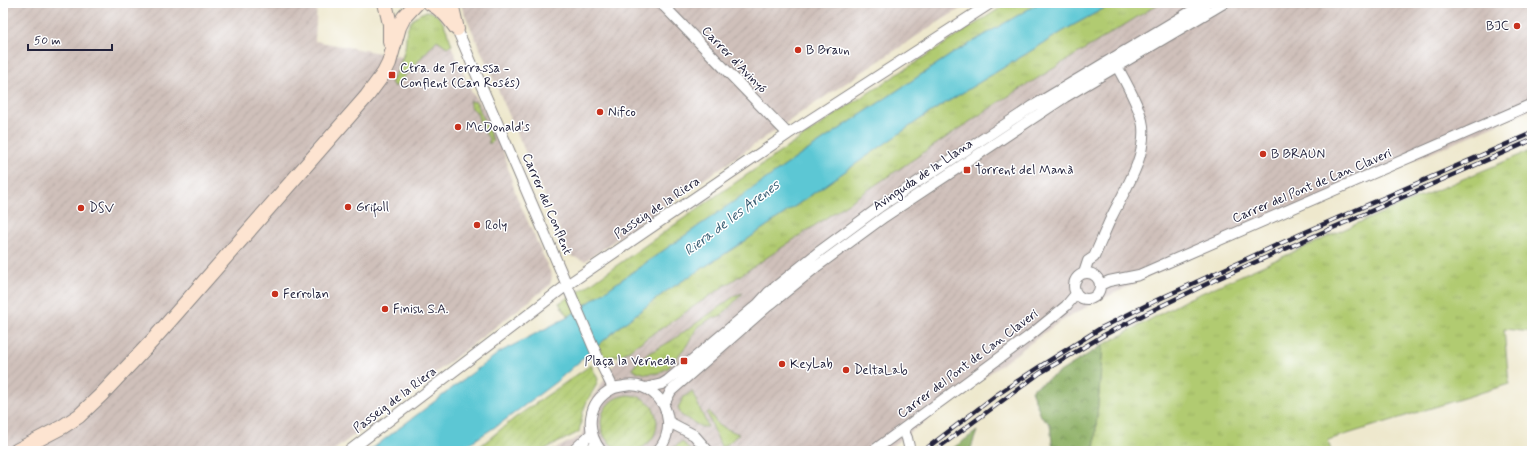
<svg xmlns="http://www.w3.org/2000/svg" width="1535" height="454" viewBox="0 0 1535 454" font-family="Mynerve,sans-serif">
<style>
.industrial{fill:url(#industrial-furrows)}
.grass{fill:url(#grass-tufts);stroke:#6a7656}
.forest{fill:url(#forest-crowns);stroke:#57684f}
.garden{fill:url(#garden-furrows);stroke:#6a7656}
.water{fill:#5bc7d4;stroke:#3e7488}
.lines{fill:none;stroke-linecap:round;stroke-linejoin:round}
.minor-casing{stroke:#888584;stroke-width:12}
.secondary-casing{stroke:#888584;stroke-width:16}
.minor{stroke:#fff;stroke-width:10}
.secondary{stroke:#fde4d1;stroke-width:14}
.rail-casing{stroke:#22223b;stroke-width:4.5}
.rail{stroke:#fff;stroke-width:3;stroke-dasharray:9;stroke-linecap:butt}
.poi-dot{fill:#c8321e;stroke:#fff;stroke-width:1.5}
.labels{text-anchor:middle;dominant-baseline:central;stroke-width:3;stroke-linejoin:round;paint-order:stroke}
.poi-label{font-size:13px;fill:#22223b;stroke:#fff;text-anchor:start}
.street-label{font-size:13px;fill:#22223b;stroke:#fff}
.water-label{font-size:14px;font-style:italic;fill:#365c71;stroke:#fff}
</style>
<defs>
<pattern id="industrial-furrows" width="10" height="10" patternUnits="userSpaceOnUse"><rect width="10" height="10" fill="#cfc0ba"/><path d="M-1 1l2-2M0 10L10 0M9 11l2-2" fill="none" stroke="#b1a5a1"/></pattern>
<pattern id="grass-tufts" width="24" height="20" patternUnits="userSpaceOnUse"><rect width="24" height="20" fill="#b1cb71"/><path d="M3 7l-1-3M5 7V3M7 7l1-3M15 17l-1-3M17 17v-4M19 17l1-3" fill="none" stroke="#98ae63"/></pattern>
<pattern id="forest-crowns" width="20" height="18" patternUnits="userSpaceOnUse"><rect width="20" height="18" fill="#8caf63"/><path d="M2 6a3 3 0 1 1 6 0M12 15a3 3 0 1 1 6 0" fill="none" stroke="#728e53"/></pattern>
<pattern id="garden-furrows" width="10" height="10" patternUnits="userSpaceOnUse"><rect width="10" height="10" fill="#b1cb71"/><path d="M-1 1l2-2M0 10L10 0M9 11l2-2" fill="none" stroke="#98ae63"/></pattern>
</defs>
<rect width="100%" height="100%" fill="#fff"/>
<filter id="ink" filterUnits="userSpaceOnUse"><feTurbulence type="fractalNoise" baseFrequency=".025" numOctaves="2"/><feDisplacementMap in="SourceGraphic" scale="8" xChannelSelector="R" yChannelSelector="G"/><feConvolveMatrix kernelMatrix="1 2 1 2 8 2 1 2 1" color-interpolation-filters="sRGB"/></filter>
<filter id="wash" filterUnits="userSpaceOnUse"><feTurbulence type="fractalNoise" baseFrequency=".012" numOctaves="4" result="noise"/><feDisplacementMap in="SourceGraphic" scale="16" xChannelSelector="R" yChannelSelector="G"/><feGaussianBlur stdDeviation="0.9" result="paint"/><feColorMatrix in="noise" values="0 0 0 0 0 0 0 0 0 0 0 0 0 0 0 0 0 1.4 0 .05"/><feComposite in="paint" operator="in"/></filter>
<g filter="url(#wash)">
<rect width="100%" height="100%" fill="#eee8cd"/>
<path class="industrial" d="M3,3H317L315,41L412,59L430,39L446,34L472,93L485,110L500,141L516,195L552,276L550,285L333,451H3Z
M460,3H970L932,26L802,112L585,261L571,256Z
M1160,3H1532V109L1152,275L1094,303L1055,325L885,451H551L581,436L594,395L620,356L999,102Z"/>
<path class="grass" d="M1008,3H1039L952,54L802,154L568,317L559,303L586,287L710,200L848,106Z
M1114,3H1160L999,102L620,356L584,358L618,328L665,292L745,241L926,115L1070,27Z
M428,11C443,14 447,32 452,45L447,47L437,40L395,87L391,83C397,72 402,61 405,48C406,44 406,39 406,35C408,22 415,14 428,11Z
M1532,150V332L1504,329L1509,384L1328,440L1331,451H1094L1103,345L1188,299L1363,221Z
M743,293L721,316L710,319L697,328L687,345L668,368L658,373L646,374L633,370L635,365L646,355L671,341L736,295Z
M692,391L708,427H701L681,415L678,407L684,397Z
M709,411L718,425L739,434L722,449L707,413Z"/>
<path class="forest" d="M1103,345L1094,451H1053L1050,424L1041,416L1031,390Z
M977,431L970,451H949Z"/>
<path class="garden" d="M469,101L476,102L493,141L489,144V139L480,124L477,113L471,107Z
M591,365L598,379L596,386L587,401L583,412L579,432L541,451H474L516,417Z
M601 423a28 28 0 1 1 56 0a28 28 0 1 1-56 0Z
M682,441L691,451H670Z"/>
<path class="water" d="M1039,3H1114L1070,27L926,115L745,241L665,292L618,328L557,381L501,423L458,451H369L500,352L568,317L802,154L952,54Z"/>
</g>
<g filter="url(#ink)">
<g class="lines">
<g class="minor-casing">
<path id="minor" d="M661,3L788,134
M457,29L599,360L613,388
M1074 286a13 13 0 1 1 26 0a13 13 0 1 1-26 0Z
M1084,273L1088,261L1094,257C1100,244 1105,231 1111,218C1125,189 1146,159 1143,126C1141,108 1123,77 1114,61
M1100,285L1109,281L1139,275L1532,104
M645,388L662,384L667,381L758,304L768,293L820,251L881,206L1033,106L1205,3
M664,404L671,391L768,306L816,267L884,217L1065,97L1224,3
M669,422L694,435L708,451
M903,429L907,438L910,451
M349,451L567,285L788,134L991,3
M573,451L591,434
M583,451L597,446
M601,451C585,430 587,402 612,389C615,387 620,387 624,386C646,382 666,398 668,421C669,431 665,444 657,451
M873,451L1028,337L1066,306L1076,294"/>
</g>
<g class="secondary-casing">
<path id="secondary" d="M385,3L390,24V42
M430,3C442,9 449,18 457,29
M451,3L456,25
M16,451L62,427L79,416L101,395L152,341L367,96L384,73L389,63L399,27L404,17L417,3"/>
</g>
<use href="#minor" class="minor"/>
<use href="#secondary" class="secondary"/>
<g class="rail-casing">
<path id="rail" d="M923,451L995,396L1036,369L1101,328L1157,300L1301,234L1532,133
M934,451L1040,373L1106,334L1161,306L1217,279L1532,140"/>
</g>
<use href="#rail" class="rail"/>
</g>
</g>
<g class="poi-dot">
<circle cx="1517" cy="26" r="4"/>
<circle cx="798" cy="50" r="4"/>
<rect x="388" y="71" width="8" height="8" rx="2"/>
<circle cx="600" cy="112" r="4"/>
<circle cx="458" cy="127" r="4"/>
<circle cx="1263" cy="154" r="4"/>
<rect x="963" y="166" width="8" height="8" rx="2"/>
<circle cx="348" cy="207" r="4"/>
<circle cx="81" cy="208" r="4"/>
<circle cx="477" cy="225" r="4"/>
<circle cx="275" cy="294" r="4"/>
<circle cx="385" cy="309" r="4"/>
<rect x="680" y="357" width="8" height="8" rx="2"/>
<circle cx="782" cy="364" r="4"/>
<circle cx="846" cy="370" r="4"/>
</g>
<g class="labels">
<g class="poi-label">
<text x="1509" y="26" text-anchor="end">BJC</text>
<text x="806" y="50">B Braun</text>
<text x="400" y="68">Ctra. de Terrassa -<tspan x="400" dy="15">Conflent (Can Rosés)</tspan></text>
<text x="608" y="112">Nifco</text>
<text x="466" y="127">McDonald's</text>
<text x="1271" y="154">B BRAUN</text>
<text x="975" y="170">Torrent del Manà</text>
<text x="356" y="207">Grifoll</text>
<text x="89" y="208">DSV</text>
<text x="485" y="225">Roly</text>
<text x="283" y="294">Ferrolan</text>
<text x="393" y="309">Finish S.A.</text>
<text x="676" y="361" text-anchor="end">Plaça la Verneda</text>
<text x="790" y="364">KeyLab</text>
<text x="854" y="370">DeltaLab</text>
</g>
<g class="street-label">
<text transform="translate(734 60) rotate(46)">Carrer d'Avinyó</text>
<text transform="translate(923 175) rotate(-34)">Avinguda de la Llana</text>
<text transform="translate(1312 186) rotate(-23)">Carrer del Pont de Can Claveri</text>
<text transform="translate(547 204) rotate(67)">Carrer del Conflent</text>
<text transform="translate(657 208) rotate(-34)">Passeig de la Riera</text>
<text transform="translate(968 364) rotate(-37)">Carrer del Pont de Can Claveri</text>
<text transform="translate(395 400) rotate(-37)">Passeig de la Riera</text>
</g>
<g class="water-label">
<text transform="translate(732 218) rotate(-37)">Riera de les Arenes</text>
</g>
</g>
<rect width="1535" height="454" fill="none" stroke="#fff" stroke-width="16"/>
<path d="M28 44v6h84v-6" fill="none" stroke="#22223b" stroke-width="2"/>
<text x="34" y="44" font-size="12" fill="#22223b" stroke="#ffffff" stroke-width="3" paint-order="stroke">50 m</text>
</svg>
